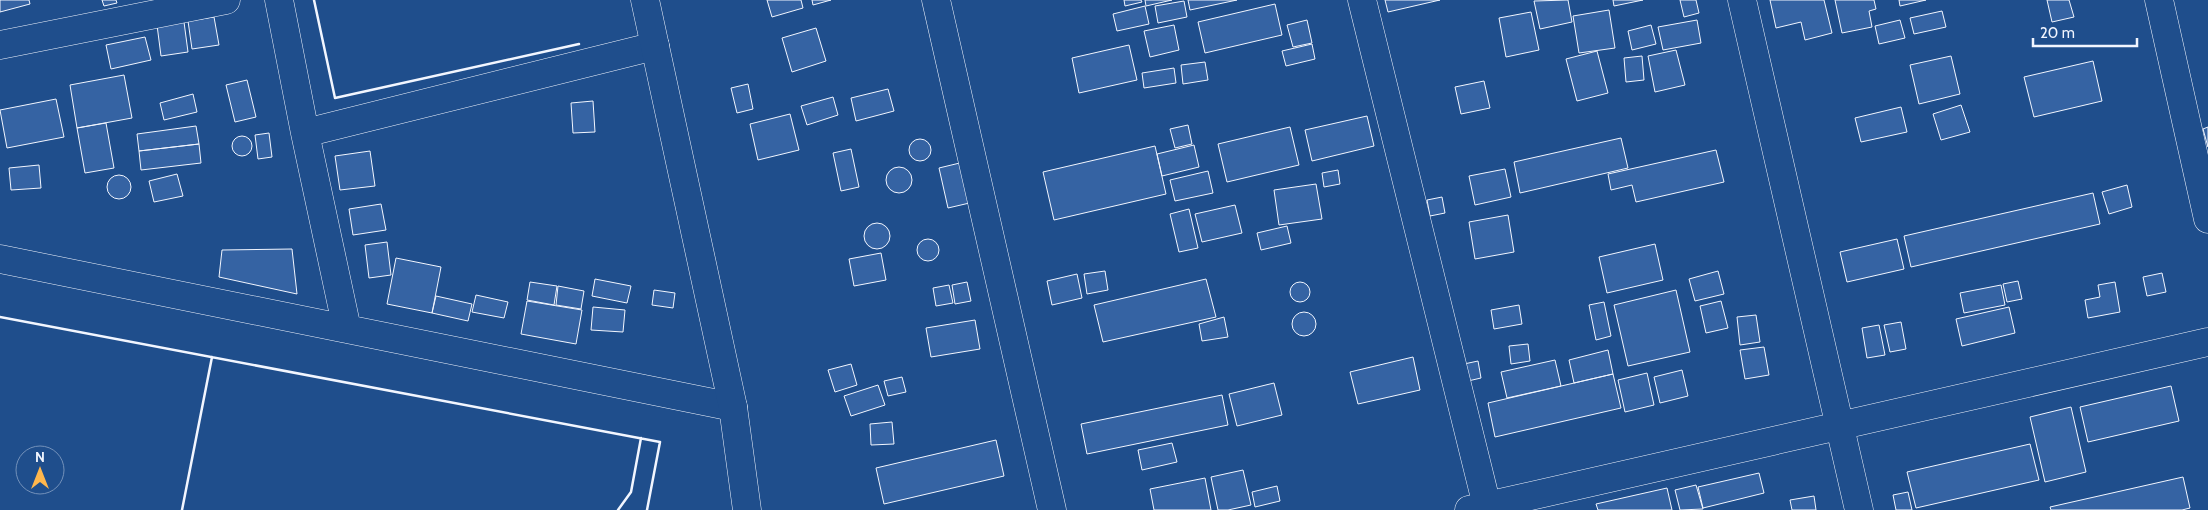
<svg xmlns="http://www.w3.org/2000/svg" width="2208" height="510" viewBox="0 0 2208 510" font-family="Cabin,sans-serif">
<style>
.building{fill:#3563a3;stroke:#f2f6ff}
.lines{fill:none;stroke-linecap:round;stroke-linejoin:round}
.street-casing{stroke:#f2f6ff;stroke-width:29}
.secondary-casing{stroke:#f2f6ff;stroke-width:29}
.street{stroke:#1f4e8c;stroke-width:28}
.secondary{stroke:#1f4e8c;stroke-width:28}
.wall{stroke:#f2f6ff;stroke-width:2.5}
</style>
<rect width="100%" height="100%" fill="#1f4e8c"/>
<path class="building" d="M0,0H29L30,4L0,12Z
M102,0H116L117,3L104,6Z
M767,0H801L803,8L772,17Z
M812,0H831L813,5Z
M1124,0H1141L1142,2L1125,6Z
M1145,0H1172L1146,6Z
M1188,0H1237L1190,10Z
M1385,0H1440L1388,12Z
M1568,0L1572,22L1540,29L1534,1Z
M1613,0H1643L1614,6Z
M1680,0H1696L1699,13L1684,17Z
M1770,0H1824L1832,33L1805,40L1801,22L1776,28Z
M1835,0H1874L1876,9L1869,11L1872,27L1842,33Z
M1899,0H1926L1900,6Z
M2047,0H2069L2074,17L2052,22Z
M1184,1L1187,17L1158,23L1155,6Z
M1275,4L1282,35L1205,53L1198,22Z
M1145,6L1149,24L1117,31L1113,14Z
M1609,10L1615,48L1579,53L1573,16Z
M1942,11L1946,27L1914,34L1910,18Z
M1531,12L1539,50L1506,57L1499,18Z
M214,17L219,45L192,49L188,21Z
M1307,20L1312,43L1293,47L1287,25Z
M1697,20L1701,43L1663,50L1658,27Z
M1900,20L1905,38L1879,44L1875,26Z
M184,22L188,52L161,56L157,25Z
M1174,25L1179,50L1150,57L1144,31Z
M1651,25L1656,44L1632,50L1628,31Z
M816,28L826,61L792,72L782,38Z
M145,37L151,60L111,69L106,45Z
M1312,44L1315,59L1286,66L1282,51Z
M1129,45L1137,80L1079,93L1072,58Z
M1676,50L1685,85L1655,92L1648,56Z
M1597,51L1608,93L1577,101L1566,59Z
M1642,56L1644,80L1626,82L1624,58Z
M1951,56L1960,94L1919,104L1910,65Z
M2093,61L2102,101L2034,117L2024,77Z
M1205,62L1208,80L1183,84L1181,65Z
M1174,68L1176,83L1144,88L1142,73Z
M124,75L132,118L77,128L70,85Z
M247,80L256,117L235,122L226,85Z
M1484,81L1490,108L1461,114L1455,87Z
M748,84L753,109L737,113L731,88Z
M888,89L894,111L856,121L851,98Z
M193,94L197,112L164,120L160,103Z
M833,97L838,115L807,125L801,106Z
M56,99L64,137L7,148L0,110Z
M593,101L595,132L573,133L571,103Z
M1961,105L1970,132L1941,140L1933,114Z
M1901,107L1907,132L1861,142L1855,118Z
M790,114L799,150L758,160L750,124Z
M1367,116L1374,146L1312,161L1305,130Z
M106,123L114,168L85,173L77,128Z
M1188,125L1192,144L1175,148L1170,129Z
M196,126L199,144L139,151L137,134Z
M1290,127L1299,165L1227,182L1218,144Z
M2208,127V147L2203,129Z
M269,133L272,157L258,159L255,135Z
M232 146a10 10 0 1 1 20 0a10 10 0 1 1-20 0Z
M1621,138L1628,168L1520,193L1514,162Z
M909 150a11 11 0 1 1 22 0a11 11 0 1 1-22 0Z
M199,144L201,163L141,170L139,151Z
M1194,145L1199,167L1162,176L1157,154Z
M1155,146L1166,194L1054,220L1043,172Z
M851,149L859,187L841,191L833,153Z
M1716,150L1724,182L1636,202L1632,185L1611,190L1608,174Z
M370,151L375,186L340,190L335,156Z
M968,161L978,201L948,208L939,168Z
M39,165L41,188L11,190L9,168Z
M886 180a13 13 0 1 1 26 0a13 13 0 1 1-26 0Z
M1505,169L1511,197L1475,205L1469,176Z
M1338,170L1340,184L1324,187L1322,173Z
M1208,171L1213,193L1175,201L1170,180Z
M177,174L183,196L154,202L149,181Z
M107 187a12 12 0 1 1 24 0a12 12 0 1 1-24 0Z
M1316,184L1322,219L1279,225L1274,190Z
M2127,185L2132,207L2109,214L2102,192Z
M2093,193L2100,224L1911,267L1904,236Z
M1442,197L1445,213L1430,216L1427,200Z
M381,204L386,230L353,235L349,209Z
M1235,205L1242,233L1202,242L1195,214Z
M1189,209L1198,248L1179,252L1170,214Z
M1508,215L1514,252L1475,259L1469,222Z
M864 236a13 13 0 1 1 26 0a13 13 0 1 1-26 0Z
M1287,226L1291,243L1261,250L1257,233Z
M917 250a11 11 0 1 1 22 0a11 11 0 1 1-22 0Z
M1897,239L1904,269L1847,282L1840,252Z
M387,242L391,275L369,278L365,245Z
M1655,244L1663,280L1607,293L1599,257Z
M292,249L297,294L219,277L222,250Z
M881,253L886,280L854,286L849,259Z
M396,258L441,267L432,313L387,304Z
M1105,271L1108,290L1087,294L1084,274Z
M1718,271L1724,294L1695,301L1689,279Z
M2162,273L2166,292L2147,296L2143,277Z
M1077,274L1082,298L1052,305L1047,281Z
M595,279L631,286L627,303L592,296Z
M1206,279L1216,317L1103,342L1094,305Z
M2018,281L2022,299L2007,302L2003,284Z
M1290 292a10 10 0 1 1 20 0a10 10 0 1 1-20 0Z
M530,282L557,286L554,305L527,300Z
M967,282L971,301L955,304L952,285Z
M2115,282L2120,312L2088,318L2085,300L2100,297L2098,285Z
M949,285L953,303L936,306L933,288Z
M2001,285L2005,305L1964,313L1960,293Z
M558,286L584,291L581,309L556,305Z
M654,290L675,293L673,308L652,305Z
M1676,290L1690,352L1628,366L1614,305Z
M476,295L508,302L504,318L472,312Z
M436,296L472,304L468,321L432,313Z
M527,301L582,310L576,344L521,334Z
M1721,301L1728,328L1706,333L1700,306Z
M1604,302L1611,336L1596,340L1589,305Z
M1519,305L1522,324L1494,329L1491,310Z
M593,307L625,310L623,332L591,330Z
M2009,307L2015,333L1962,346L1956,319Z
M1292 324a12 12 0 1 1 24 0a12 12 0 1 1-24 0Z
M1756,315L1760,342L1740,345L1737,317Z
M1224,317L1228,337L1202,341L1199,324Z
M975,320L980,349L931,357L926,328Z
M1901,322L1906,349L1890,352L1884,325Z
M1879,325L1885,355L1867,358L1862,328Z
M1528,344L1530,361L1511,364L1509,346Z
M1764,347L1769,375L1745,379L1740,350Z
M1608,350L1613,374L1574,383L1569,360Z
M1413,357L1420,390L1358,404L1350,372Z
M1555,360L1561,386L1507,398L1501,372Z
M1478,361L1481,378L1468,381L1464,364Z
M851,364L857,385L835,392L828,370Z
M1682,370L1688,396L1660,403L1654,377Z
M1647,373L1654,405L1625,412L1618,380Z
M1613,374L1621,408L1495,437L1488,403Z
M902,377L906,392L888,396L884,381Z
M1274,383L1282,415L1237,426L1229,394Z
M878,385L885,405L851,416L844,396Z
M2171,386L2179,421L2088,442L2080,407Z
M1222,395L1228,425L1087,454L1081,424Z
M2071,407L2086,472L2045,482L2030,417Z
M892,422L894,444L871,445L870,424Z
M996,440L1004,476L884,504L876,468Z
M1172,443L1177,462L1142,470L1138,450Z
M2030,444L2039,480L1916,508L1907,472Z
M1243,470L1251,505L1228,510H1218L1211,477Z
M1759,473L1764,493L1703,508L1698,487Z
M2183,477L2190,508L2182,510H2051L2050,507Z
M1205,478L1211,510H1154L1150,489Z
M1696,485L1703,509L1680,510L1675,490Z
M1277,486L1280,501L1255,507L1252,492Z
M1667,488L1672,510H1598L1596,504Z
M1908,492L1912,510H1896L1893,495Z
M1814,496L1816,510H1792L1790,500Z"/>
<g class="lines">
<g class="street-casing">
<path id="street" d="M279,0L305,133L347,329
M936,0L1052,510
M1362,0L1488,510
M1742,0L1859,510
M2159,0L2208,219
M0,45L226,0
M305,133L655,46
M0,259L733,407
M1469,510L2208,342"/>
</g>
<g class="secondary-casing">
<path id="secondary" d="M645,0L733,407L747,510"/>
</g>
<use href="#street" class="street"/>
<use href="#secondary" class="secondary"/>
<path class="wall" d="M314,0L335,98L579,44
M0,317L660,442L647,510
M182,510L212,357
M618,510L631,492L641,438"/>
</g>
<g transform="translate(40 470)"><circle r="24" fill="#1f4e8c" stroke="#7391ba"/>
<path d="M0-4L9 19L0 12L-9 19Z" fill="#ffb74d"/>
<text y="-8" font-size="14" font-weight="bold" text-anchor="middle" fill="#f2f6ff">N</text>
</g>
<path d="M2033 38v8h104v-8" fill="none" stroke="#f2f6ff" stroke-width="2.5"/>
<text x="2040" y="38" font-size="15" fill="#f2f6ff" stroke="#1f4e8c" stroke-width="4" paint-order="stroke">20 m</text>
</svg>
